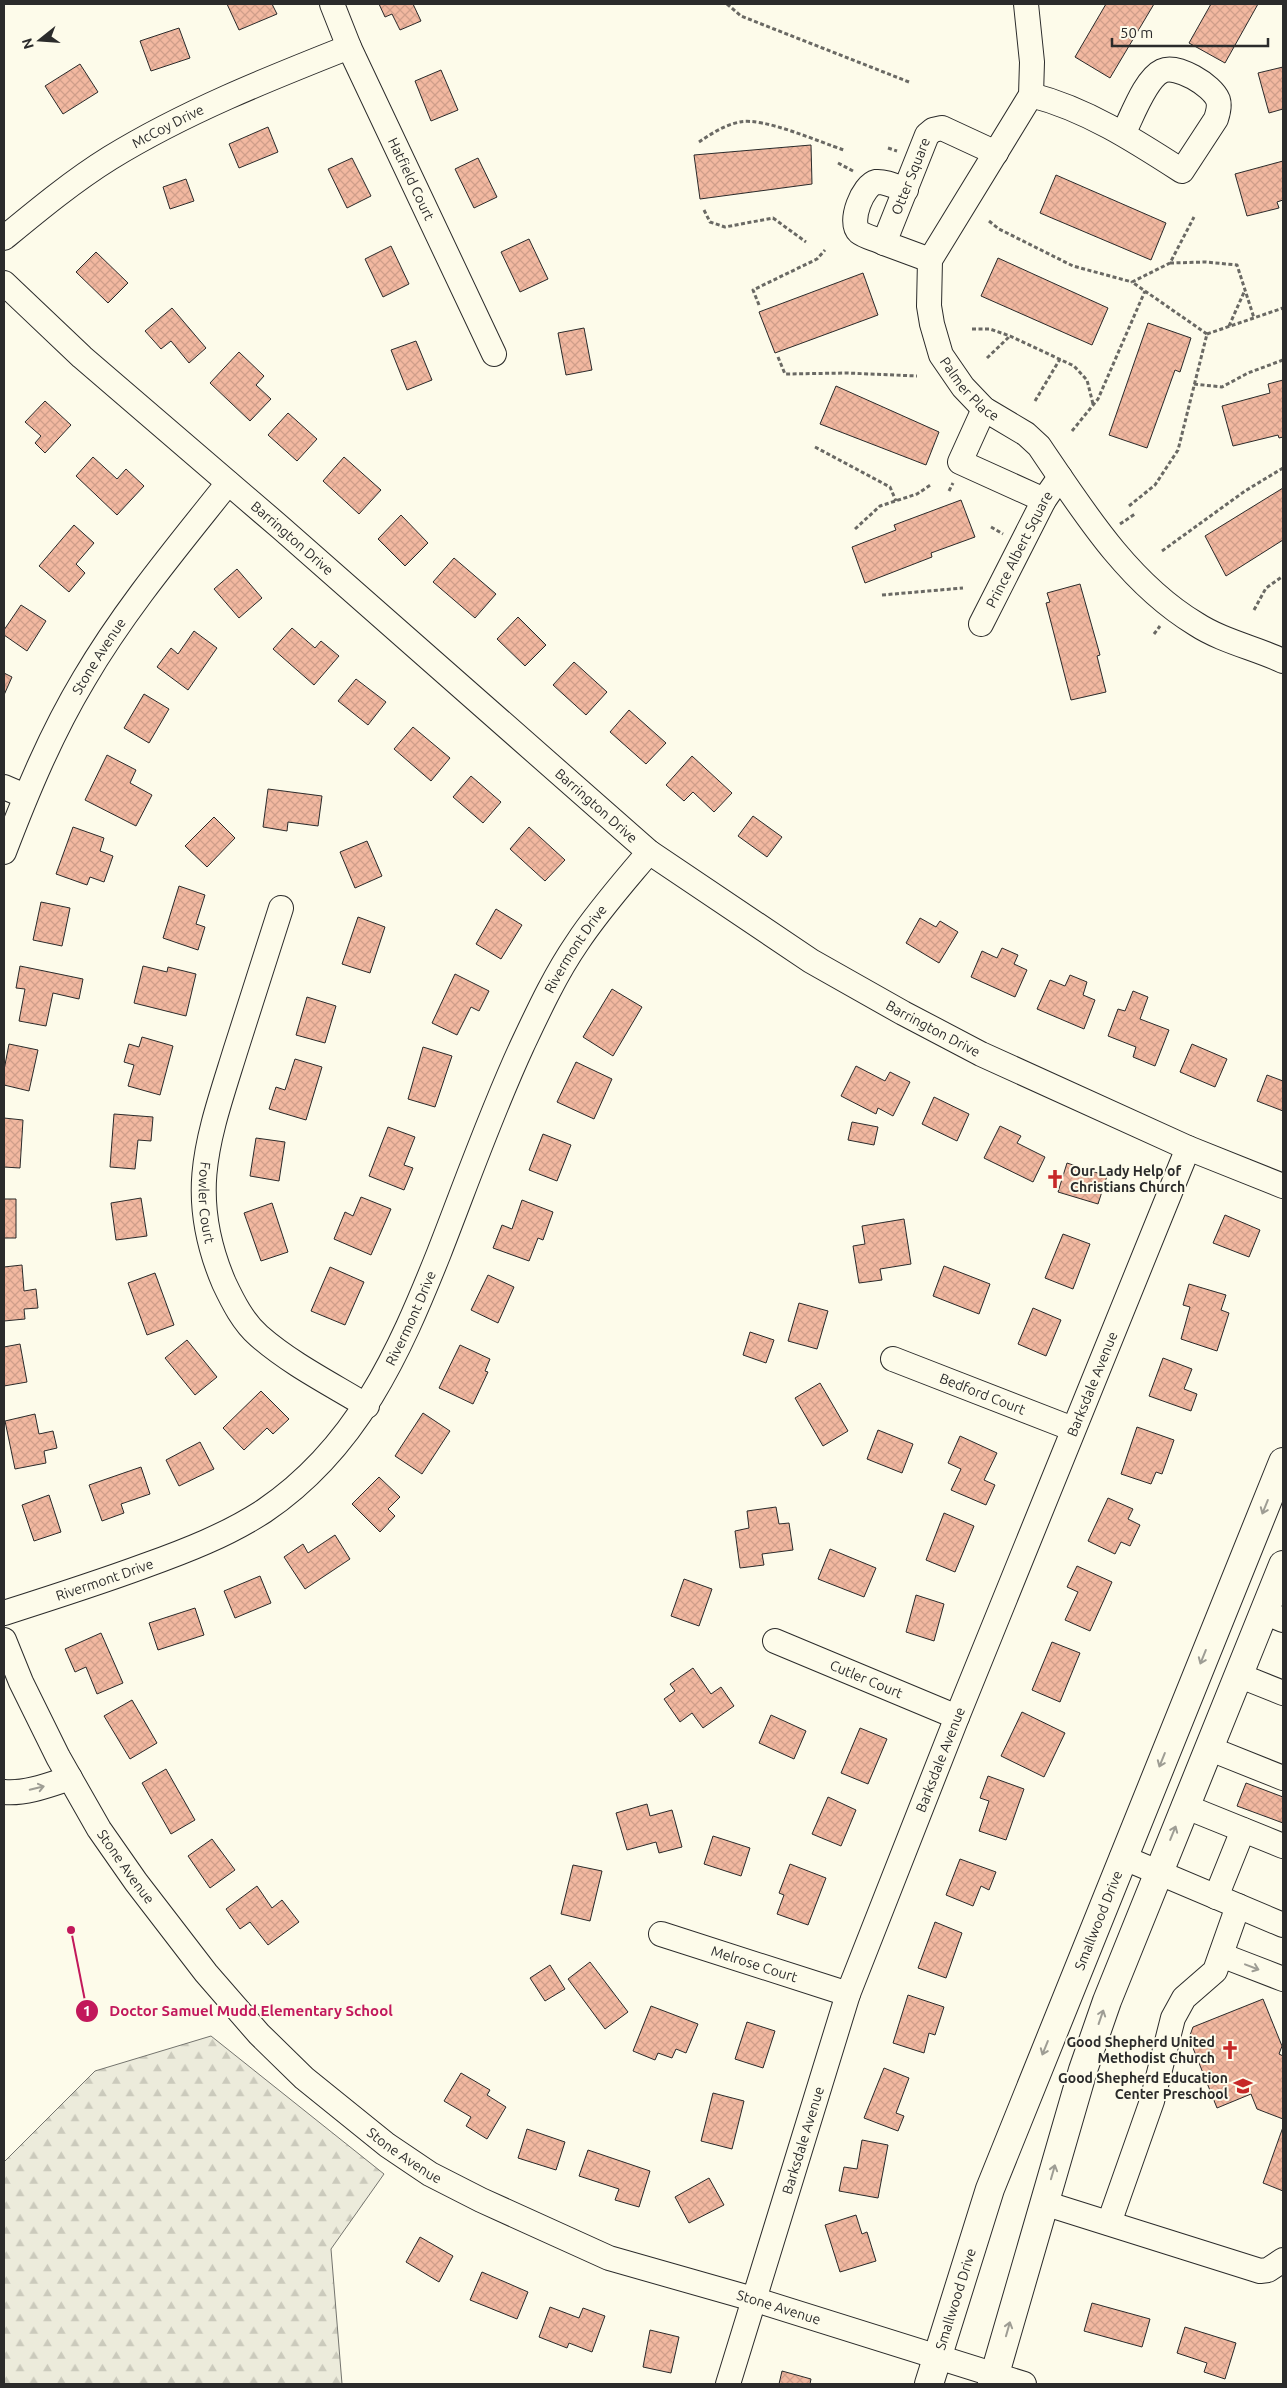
<svg xmlns="http://www.w3.org/2000/svg" width="1287" height="2388" viewBox="0 0 1287 2388" font-family="Ubuntu,sans-serif">
<style>
.forest{fill:url(#forest-firs);stroke:#74746e}
.building{fill:url(#building-cross-hatch);stroke:#2b2b2b}
.lines{fill:none;stroke-linecap:round;stroke-linejoin:round}
.minor-casing{stroke:#2b2b2b;stroke-width:26}
.major-casing{stroke:#2b2b2b;stroke-width:30}
.path{stroke:#6a6964;stroke-width:3;stroke-dasharray:4 2.5;stroke-linecap:butt}
.minor{stroke:#fdfbea;stroke-width:24}
.major{stroke:#fdfbea;stroke-width:28}
.oneway{stroke:#9e9d94}
.labels{text-anchor:middle;dominant-baseline:central;stroke-width:4;stroke-linejoin:round;paint-order:stroke}
.street-label{font-size:14px;fill:#2b2b2b;stroke:#fdfbea}
.poi-label{font-size:14px;font-weight:bold;fill:#2b2b2b;stroke:#fdfbea;text-anchor:end}
.leader{fill:none;stroke:#c2185b;stroke-width:2}
.callout-dot{fill:#c2185b;stroke:#fdfbea;stroke-width:2}
.mark-label{font-size:15px;text-anchor:middle;font-weight:bold;fill:#fff}
.callout-label{font-size:15px;text-anchor:middle;font-weight:bold;fill:#c2185b;stroke:#fdfbea;stroke-width:4;stroke-linejoin:round;paint-order:stroke}
</style>
<defs>
<pattern id="forest-firs" width="22" height="20" patternUnits="userSpaceOnUse" patternTransform="scale(1.25)"><rect width="22" height="20" fill="#ecebdb"/><path d="M5 1l3.5 6h-7zM16 11l3.5 6h-7z" fill="#cbcabc"/></pattern>
<pattern id="building-cross-hatch" width="8" height="8" patternUnits="userSpaceOnUse" patternTransform="scale(1.25)"><rect width="8" height="8" fill="#f2b8a0"/><path d="M0 0l8 8M0 8l8-8" fill="none" stroke="#d09e8a"/></pattern>
</defs>
<rect width="100%" height="100%" fill="#fdfbea"/>
<path class="forest" d="M211,2036L384,2174L331,2249L342,2384H4V2162L95,2071Z"/>
<path class="building" d="M227,4H272L277,14L239,30Z
M379,4H413L421,21L400,30L392,14L385,17Z
M1106,4H1154L1110,78L1075,57Z
M1211,4H1258L1225,63L1189,43Z
M179,28L190,58L151,71L140,41Z
M80,64L98,92L63,114L45,86Z
M1283,67V109L1269,113L1258,73Z
M441,70L458,110L431,121L415,81Z
M268,127L278,152L239,168L229,144Z
M811,145L812,184L700,199L694,155Z
M352,158L371,196L347,208L328,169Z
M478,158L497,197L474,208L455,169Z
M1283,161V200L1277,202L1279,208L1247,216L1235,174Z
M1056,175L1166,223L1151,260L1040,213Z
M186,179L194,201L170,209L163,187Z
M529,239L548,279L520,292L501,252Z
M391,246L409,284L383,297L365,259Z
M96,252L128,283L108,303L76,272Z
M998,258L1108,308L1092,345L981,296Z
M863,273L878,315L775,353L759,312Z
M172,308L206,348L189,363L171,341L161,349L145,331Z
M1148,323L1191,338L1180,372L1175,370L1147,448L1109,435Z
M584,328L592,370L566,375L558,333Z
M416,341L432,380L407,390L391,350Z
M239,352L264,376L256,385L271,399L250,421L210,383Z
M1283,380V437L1279,438L1278,435L1233,446L1222,406L1270,393L1268,384Z
M836,386L939,432L926,465L820,424Z
M45,401L71,425L45,453L35,443L41,436L25,422Z
M288,413L317,439L297,461L268,435Z
M93,457L117,479L126,469L144,486L117,515L76,476Z
M344,457L381,490L359,514L323,481Z
M1283,488V540L1226,576L1205,536Z
M961,500L975,537L931,553L932,557L865,583L852,547L896,530L894,525Z
M401,515L428,543L405,566L378,539Z
M74,525L94,543L76,564L85,573L69,592L39,566Z
M454,558L496,594L475,618L433,582Z
M237,569L262,598L239,618L214,589Z
M1080,584L1100,655L1097,656L1106,692L1071,700L1046,603L1050,602L1047,593Z
M21,605L46,621L27,651L4,635V630Z
M518,617L546,645L525,666L497,639Z
M292,628L315,648L321,641L339,656L314,685L273,649Z
M194,631L217,648L188,690L157,667L171,648L178,654Z
M574,662L607,692L586,715L553,685Z
M4,673L12,677L4,695Z
M356,679L386,702L368,725L338,701Z
M144,694L169,709L149,743L124,728Z
M629,710L666,743L646,764L610,732Z
M413,727L450,758L431,781L394,749Z
M107,755L136,770L130,783L152,795L136,826L85,800Z
M692,756L732,793L714,812L693,792L684,801L666,785Z
M471,776L501,802L483,823L453,797Z
M268,789L322,796L318,826L288,822L287,831L263,827Z
M753,816L782,837L767,857L738,836Z
M214,817L235,838L207,867L185,846Z
M73,827L104,838L100,851L113,856L104,882L90,877L87,885L56,874Z
M529,827L565,860L545,881L510,849Z
M367,841L382,876L355,888L340,852Z
M179,886L205,895L196,924L205,927L198,950L163,938Z
M41,902L70,908L62,946L33,940Z
M496,909L522,925L501,959L476,944Z
M358,917L385,927L370,973L342,964Z
M920,918L936,927L940,921L958,932L939,963L906,943Z
M1002,948L1018,955L1014,964L1027,970L1015,997L971,977L982,951L997,958Z
M20,966L83,979L79,999L53,993L46,1026L19,1021L25,989L16,988Z
M143,966L167,972L168,967L196,974L186,1016L134,1003Z
M455,974L489,991L479,1011L471,1007L457,1035L432,1023Z
M1070,975L1087,982L1083,995L1095,1000L1084,1029L1037,1009L1050,980L1065,986Z
M612,989L642,1007L613,1056L583,1037Z
M1133,991L1148,997L1140,1019L1169,1030L1155,1066L1133,1057L1136,1047L1108,1036L1118,1009L1125,1011Z
M307,997L336,1006L325,1043L296,1035Z
M142,1037L173,1046L160,1095L128,1086L134,1065L124,1062L129,1044L139,1047Z
M9,1044L38,1050L29,1091L4,1085V1070Z
M1192,1044L1227,1059L1215,1087L1180,1072Z
M423,1047L452,1056L435,1107L408,1099Z
M295,1059L322,1067L306,1120L269,1109L276,1087L285,1090Z
M576,1062L612,1079L594,1119L557,1102Z
M856,1066L885,1081L890,1072L910,1082L893,1116L878,1108L876,1114L841,1096Z
M1267,1075L1283,1081V1111L1257,1101Z
M934,1097L969,1114L957,1141L922,1124Z
M114,1114L153,1117L151,1141L138,1140L135,1169L110,1167Z
M4,1118L23,1120L20,1168L4,1167Z
M852,1122L878,1127L874,1145L848,1140Z
M1000,1126L1021,1136L1017,1143L1045,1157L1033,1182L984,1158Z
M388,1127L415,1137L404,1165L413,1168L404,1190L369,1176Z
M543,1134L571,1145L557,1181L529,1170Z
M256,1138L285,1142L279,1181L250,1176Z
M1067,1163L1107,1176L1098,1204L1058,1192Z
M361,1197L391,1209L371,1255L334,1239L345,1212L353,1216Z
M141,1198L147,1236L116,1240L111,1203Z
M4,1199H16V1238H4Z
M522,1200L553,1212L543,1240L538,1238L529,1261L493,1248L502,1225L512,1229Z
M272,1203L288,1252L261,1261L244,1213Z
M1225,1215L1260,1230L1249,1257L1213,1243Z
M904,1219L911,1264L880,1269L882,1280L859,1283L853,1246L865,1244L862,1226Z
M1063,1234L1090,1244L1073,1289L1045,1278Z
M22,1265L24,1291L36,1289L38,1308L24,1309L25,1319L4,1321V1267Z
M944,1266L990,1284L979,1314L933,1296Z
M330,1267L364,1282L345,1325L311,1311Z
M155,1273L174,1325L147,1335L128,1283Z
M488,1275L514,1287L498,1323L471,1310Z
M1189,1284L1226,1295L1221,1310L1229,1313L1217,1351L1181,1339L1190,1307L1183,1305Z
M799,1303L828,1311L817,1349L788,1341Z
M1033,1308L1061,1320L1046,1356L1018,1344Z
M750,1332L774,1340L766,1363L743,1355Z
M187,1340L217,1377L195,1395L165,1358Z
M20,1344L27,1382L4,1386V1347Z
M460,1345L490,1359L485,1371L488,1372L473,1404L439,1388Z
M1163,1358L1192,1369L1184,1389L1197,1394L1191,1411L1149,1396Z
M820,1383L848,1431L823,1446L795,1398Z
M261,1391L289,1419L273,1434L267,1428L244,1450L223,1428Z
M423,1413L450,1431L422,1474L395,1456Z
M35,1414L39,1434L53,1431L57,1448L44,1451L46,1463L15,1469L5,1421Z
M1137,1427L1174,1440L1162,1474L1156,1472L1151,1484L1121,1474Z
M878,1430L913,1444L902,1473L867,1459Z
M960,1436L997,1453L984,1480L995,1485L986,1505L951,1490L961,1469L948,1463Z
M200,1442L214,1469L179,1486L166,1460Z
M141,1467L150,1494L121,1504L124,1513L102,1521L89,1485Z
M379,1477L400,1497L388,1509L395,1516L380,1532L352,1504Z
M49,1495L61,1532L34,1541L22,1505Z
M1108,1498L1133,1509L1128,1519L1140,1525L1130,1546L1121,1542L1115,1554L1088,1541Z
M776,1507L779,1524L789,1523L793,1550L762,1554L764,1565L740,1568L735,1531L749,1528L747,1511Z
M944,1513L974,1526L955,1572L926,1560Z
M335,1535L350,1559L305,1589L284,1557L303,1544L308,1553Z
M830,1549L876,1568L864,1597L818,1579Z
M1077,1566L1112,1582L1090,1631L1065,1620L1078,1592L1067,1587Z
M260,1576L271,1603L235,1618L224,1591Z
M684,1579L712,1589L699,1626L671,1616Z
M916,1595L944,1604L934,1641L906,1632Z
M195,1608L204,1635L158,1650L149,1623Z
M101,1633L123,1683L97,1694L86,1667L75,1672L65,1649Z
M1052,1642L1080,1653L1060,1702L1032,1690Z
M693,1668L711,1694L721,1687L734,1706L703,1728L692,1713L680,1722L664,1699L675,1691L670,1684Z
M132,1700L157,1743L130,1759L104,1716Z
M1022,1712L1065,1733L1044,1777L1001,1756Z
M771,1715L806,1731L794,1759L759,1743Z
M860,1728L887,1739L868,1784L841,1773Z
M166,1769L195,1820L171,1834L142,1783Z
M988,1776L1024,1789L1006,1840L979,1831L989,1801L980,1798Z
M1246,1783L1283,1797V1823L1237,1806Z
M828,1797L856,1810L841,1846L812,1834Z
M647,1804L650,1816L672,1810L682,1847L659,1853L656,1842L627,1850L616,1813Z
M713,1836L750,1848L741,1876L704,1864Z
M212,1839L235,1870L210,1888L188,1856Z
M960,1859L996,1872L989,1890L981,1886L973,1906L946,1895Z
M790,1864L826,1878L808,1925L777,1914L784,1895L779,1893Z
M573,1865L602,1871L590,1921L561,1914Z
M257,1886L272,1908L282,1900L299,1922L268,1945L250,1922L240,1929L226,1909Z
M935,1922L962,1933L946,1978L918,1968Z
M590,1962L628,2012L605,2029L568,1979Z
M550,1965L565,1989L545,2001L530,1978Z
M908,1995L944,2007L935,2035L929,2033L924,2053L893,2043Z
M1263,1999L1282,2046L1279,2054L1283,2056V2119L1257,2109L1251,2094L1217,2108L1189,2038L1193,2027Z
M651,2006L698,2024L686,2053L676,2049L672,2058L658,2053L655,2060L633,2051Z
M747,2022L775,2031L763,2068L735,2059Z
M884,2068L909,2078L896,2113L904,2116L898,2131L864,2118Z
M461,2073L490,2090L487,2095L506,2107L487,2139L466,2126L471,2117L444,2101Z
M713,2093L744,2101L732,2149L701,2141Z
M1283,2127V2191L1263,2183Z
M527,2129L565,2142L556,2170L518,2158Z
M862,2140L888,2145L878,2198L839,2191L844,2167L857,2169Z
M588,2150L650,2171L639,2207L615,2200L619,2189L579,2176Z
M709,2178L724,2205L689,2223L675,2197Z
M856,2215L862,2234L867,2232L876,2261L840,2272L825,2225Z
M420,2237L453,2256L439,2282L406,2262Z
M482,2272L528,2292L517,2319L470,2300Z
M1092,2303L1150,2319L1142,2347L1084,2331Z
M550,2307L579,2318L583,2308L605,2316L592,2352L569,2343L567,2348L539,2337Z
M1185,2327L1236,2343L1225,2379L1204,2372L1207,2363L1177,2353Z
M650,2330L679,2337L671,2373L643,2367Z
M782,2371L811,2379L810,2384H779Z"/>
<g class="lines">
<g class="minor-casing">
<g id="minor">
<path id="s1" d="M332,4L349,47L494,354"/>
<path id="s2" d="M1026,4L1032,62L1031,95L930,260L929,306L932,324L941,355L963,387L984,409L1026,434L1039,446C1083,511 1128,583 1196,624C1222,641 1255,648 1283,661"/>
<path d="M1031,95C1086,109 1134,140 1182,171L1216,119C1218,113 1220,106 1218,100C1212,85 1177,64 1162,71C1145,79 1132,117 1123,134"/>
<path id="s3" d="M4,238C38,210 73,181 110,158C185,112 268,79 349,47"/>
<path d="M884,243C877,239 865,237 859,232C848,222 863,185 876,182C885,181 897,187 906,190"/>
<path id="s4" d="M930,260L884,243L927,135L933,130L942,128L996,153"/>
<path id="s5" d="M4,283L82,357L281,528L649,852L811,961L903,1013L981,1054L1188,1148L1283,1186"/>
<path d="M984,409L960,462L1044,500"/>
<path id="s6" d="M981,624L1044,500L1060,477"/>
<path d="M4,787L25,796"/>
<path id="s7" d="M4,852C27,792 51,734 84,679C125,609 178,546 228,483"/>
<path id="s8" d="M281,908C266,956 250,1004 235,1052C208,1139 186,1194 224,1283C233,1302 243,1322 259,1336C291,1364 331,1384 367,1406"/>
<path id="s9" d="M893,1359L1073,1429"/>
<path d="M1264,1612L1283,1620"/>
<path id="s10" d="M4,1613C51,1598 98,1583 144,1566C186,1551 227,1535 264,1511C357,1448 399,1353 439,1253C466,1184 491,1113 522,1046C538,1012 555,975 577,943C598,911 624,882 649,852"/>
<path id="s11" d="M4,1640L21,1682L58,1757L99,1829L136,1882L206,1973L259,2034L304,2078L387,2145L430,2174L481,2200L609,2258L753,2299L1024,2384"/>
<path id="s12" d="M775,1641L957,1717"/>
<path d="M1238,1675L1283,1693"/>
<path d="M1208,1748L1283,1778"/>
<path d="M4,1792C26,1794 49,1785 70,1778"/>
<path d="M1184,1806L1283,1846"/>
<path d="M1122,1857L1283,1925"/>
<path d="M1216,1897L1243,1830"/>
<path id="s13" d="M661,1934L848,1994"/>
<path d="M1221,1955L1283,1979"/>
<path d="M1044,2203L1260,2271L1268,2270L1283,2260"/>
<path d="M1109,2223L1152,2101L1173,2018L1184,1998L1215,1971L1238,1906"/>
<path id="s14" d="M728,2384L848,1994L957,1717L1188,1148"/>
</g>
</g>
<g class="major-casing">
<g id="major">
<path id="s15" d="M929,2384L990,2189L1283,1462"/>
<path d="M992,2384L1083,2070L1107,2001L1283,1565"/>
</g>
</g>
<path class="path" d="M727,4L741,16L909,82
M699,142C711,134 724,125 740,122C764,117 819,142 844,150
M888,148L897,151
M838,163L853,171
M704,210L710,222L725,227L773,218L806,242
M989,221L999,229L1073,266L1132,282
M1170,263L1206,262L1237,265L1254,318
M759,305L753,290L817,259L825,250
M1229,326L1245,290
M972,329H990L1010,336L1074,366L1087,380L1093,404
M1207,334L1283,308
M778,357L785,374L847,373L917,376
M987,358L1010,336
M1194,384L1222,387L1248,373L1283,360
M1035,401L1060,359
M1072,431L1098,399L1145,291
M815,447L890,487L896,501
M949,491L953,483
M1129,506L1155,485L1178,450L1207,334L1132,282L1170,263L1194,217
M1120,524L1135,514
M991,527L1003,534
M855,529L880,506L917,494L932,484
M1162,551L1245,491L1283,468
M882,595L963,588
M1254,610L1266,588L1283,576
M1154,634L1160,626"/>
<use href="#minor" class="minor"/>
<use href="#major" class="major"/>
</g>
<defs><path id="oneway-shaft" d="M-6 0H5M1.5-3L5.5 0L1.5 3" fill="none" stroke-width="1.6" stroke-linecap="round" stroke-linejoin="round" transform="scale(1.25)"/></defs>
<g class="oneway">
<use href="#oneway-shaft" transform="translate(1265 1507) rotate(112)"/>
<use href="#oneway-shaft" transform="translate(1203 1657) rotate(112)"/>
<use href="#oneway-shaft" transform="translate(1162 1760) rotate(112)"/>
<use href="#oneway-shaft" transform="translate(37 1788) rotate(-14)"/>
<use href="#oneway-shaft" transform="translate(1173 1833) rotate(-68)"/>
<use href="#oneway-shaft" transform="translate(1252 1967) rotate(21)"/>
<use href="#oneway-shaft" transform="translate(1101 2017) rotate(-71)"/>
<use href="#oneway-shaft" transform="translate(1045 2048) rotate(112)"/>
<use href="#oneway-shaft" transform="translate(1053 2172) rotate(-74)"/>
<use href="#oneway-shaft" transform="translate(1008 2329) rotate(-74)"/>
</g>
<defs>
<g id="church-bare" transform="scale(1.5)"><path d="M-1.2-6h2.4v3.5h3.3v2.4h-3.3V6h-2.4V-.1h-3.3v-2.4h3.3Z" fill="#c62828" stroke="#fdfbea" stroke-width="2.5" paint-order="stroke"/></g>
<g id="school-bare" transform="scale(1.5)"><path d="M0-5L7-2L0 1L-7-2ZM-4 1L0 2.5L4 1V4Q0 6-4 4Z" fill="#c62828" stroke="#fdfbea" stroke-width="2.5" paint-order="stroke"/></g>
</defs>
<g fill-rule="evenodd">
<use href="#church-bare" x="1055" y="1179"/>
<use href="#church-bare" x="1230" y="2050"/>
<use href="#school-bare" x="1243" y="2086"/>
</g>
<g class="labels">
<g class="street-label">
<text stroke="none"><textPath href="#s3" startOffset="199">McCoy Drive</textPath></text>
<text stroke="none"><textPath href="#s4" startOffset="121">Otter Square</textPath></text>
<text stroke="none"><textPath href="#s1" startOffset="192">Hatfield Court</textPath></text>
<text stroke="none"><textPath href="#s2" startOffset="426">Palmer Place</textPath></text>
<text stroke="none"><textPath href="#s5" startOffset="385">Barrington Drive</textPath></text>
<text stroke="none"><textPath href="#s6" startOffset="84">Prince Albert Square</textPath></text>
<text stroke="none"><textPath href="#s7" startOffset="218">Stone Avenue</textPath></text>
<text stroke="none"><textPath href="#s5" startOffset="790">Barrington Drive</textPath></text>
<text stroke="none"><textPath href="#s10" startOffset="931">Rivermont Drive</textPath></text>
<text stroke="none"><textPath href="#s5" startOffset="1195">Barrington Drive</textPath></text>
<text stroke="none"><textPath href="#s8" startOffset="306">Fowler Court</textPath></text>
<text stroke="none"><textPath href="#s10" startOffset="526">Rivermont Drive</textPath></text>
<text stroke="none"><textPath href="#s14" startOffset="1065">Barksdale Avenue</textPath></text>
<text stroke="none"><textPath href="#s9" startOffset="96">Bedford Court</textPath></text>
<text stroke="none"><textPath href="#s10" startOffset="106">Rivermont Drive</textPath></text>
<text stroke="none"><textPath href="#s12" startOffset="99">Cutler Court</textPath></text>
<text stroke="none"><textPath href="#s14" startOffset="660">Barksdale Avenue</textPath></text>
<text stroke="none"><textPath href="#s11" startOffset="258">Stone Avenue</textPath></text>
<text stroke="none"><textPath href="#s15" startOffset="494">Smallwood Drive</textPath></text>
<text stroke="none"><textPath href="#s13" startOffset="98">Melrose Court</textPath></text>
<text stroke="none"><textPath href="#s14" startOffset="255">Barksdale Avenue</textPath></text>
<text stroke="none"><textPath href="#s11" startOffset="662">Stone Avenue</textPath></text>
<text stroke="none"><textPath href="#s15" startOffset="89">Smallwood Drive</textPath></text>
<text stroke="none"><textPath href="#s11" startOffset="1068">Stone Avenue</textPath></text>
</g>
<g class="poi-label">
<text x="1070" y="1171" text-anchor="start">Our Lady Help of<tspan x="1070" dy="16">Christians Church</tspan></text>
<text x="1215" y="2042">Good Shepherd United<tspan x="1215" dy="16">Methodist Church</tspan></text>
<text x="1228" y="2078">Good Shepherd Education<tspan x="1228" dy="16">Center Preschool</tspan></text>
</g>
</g>
<path class="leader" d="M71 1930L87 2011"/>
<g class="callout-dot">
<circle cx="71" cy="1930" r="5"/>
<circle cx="87" cy="2011" r="12"/>
</g>
<g class="mark-label">
<text x="87" y="2016">1</text>
</g>
<g class="callout-label">
<text x="251" y="2016">Doctor Samuel Mudd Elementary School</text>
</g>
<rect width="1287" height="2388" fill="none" stroke="#2b2b2b" stroke-width="10"/>
<g transform="translate(40 40) rotate(253)" stroke="#fdfbea" stroke-width="4" paint-order="stroke">
<path d="M0-4L9 19L0 12L-9 19Z" fill="#2b2b2b"/>
<text y="-8" font-size="14" font-weight="bold" text-anchor="middle" fill="#2b2b2b">N</text>
</g>
<path d="M1112 38v8h156v-8" fill="none" stroke="#2b2b2b" stroke-width="2.5"/>
<text x="1120" y="38" font-size="15" fill="#2b2b2b" stroke="#fdfbea" stroke-width="4" paint-order="stroke">50 m</text>
</svg>
